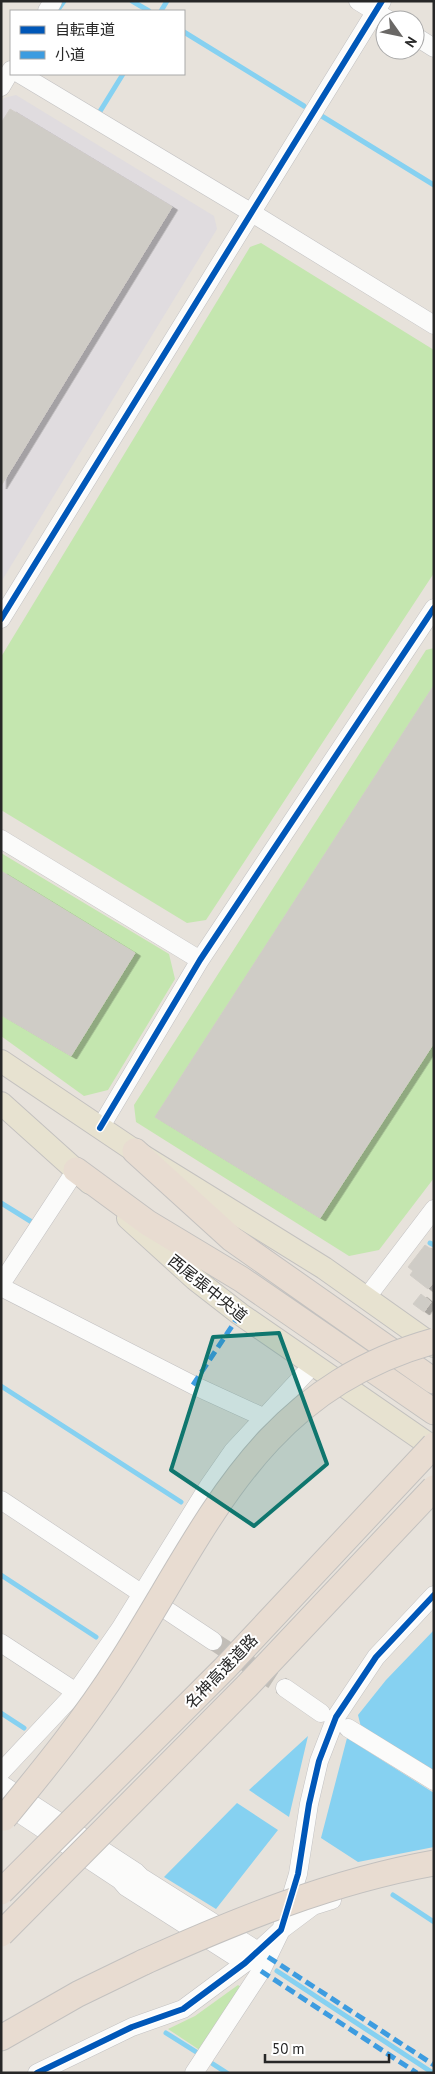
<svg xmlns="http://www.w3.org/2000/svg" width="435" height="2074" viewBox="0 0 435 2074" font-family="'PT Sans','Noto Sans JP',sans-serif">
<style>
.industrial{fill:#e0dcdf}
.green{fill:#c4e6af}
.water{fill:#86d1f1}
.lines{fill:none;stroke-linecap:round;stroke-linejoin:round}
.stream{stroke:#86d1f1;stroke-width:5}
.building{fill:#cfccc6;stroke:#d1cdc7;filter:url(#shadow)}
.minor-tunnel{stroke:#c1bdb7;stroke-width:18;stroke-dasharray:18 9;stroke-linecap:butt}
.minor-casing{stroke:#c2c1c2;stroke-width:19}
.major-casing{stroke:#c3c1bf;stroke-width:24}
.highway-casing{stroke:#c3c1bf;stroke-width:27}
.minor{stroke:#fbfbfa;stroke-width:18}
.major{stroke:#e7e2d0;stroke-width:22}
.highway{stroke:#e8dcd1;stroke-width:25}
.highway-bridge-casing{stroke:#c3c1bf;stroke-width:27;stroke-linecap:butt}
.highway-bridge{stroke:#e8dcd1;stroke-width:25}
.quiet{stroke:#3d9ce0;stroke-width:5;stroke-dasharray:10 5;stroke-linecap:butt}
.cycleway-casing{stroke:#fff;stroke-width:9}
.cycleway{stroke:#0057b8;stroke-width:6}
.marked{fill:#0f766e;fill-opacity:0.2;stroke:#0f766e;stroke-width:4;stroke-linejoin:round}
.labels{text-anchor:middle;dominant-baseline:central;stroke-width:4;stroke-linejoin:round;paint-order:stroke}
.street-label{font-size:16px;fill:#272727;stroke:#fff}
</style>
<defs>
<filter id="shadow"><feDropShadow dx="5.5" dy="3" stdDeviation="0" flood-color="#0004"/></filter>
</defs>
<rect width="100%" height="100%" fill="#e7e2db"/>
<path class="industrial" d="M16,95L214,216L217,229L1,582V103L4,98Z"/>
<path class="green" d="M261,243L434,350V573L206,920L187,923L1,810V657L250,247Z
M434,648V1178L379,1250L349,1256L136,1122L134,1105L426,650Z
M1,853L169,954L175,979L108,1090L84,1096L1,1036Z
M238,1985L242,1988L201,2051L168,2029L195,2016Z"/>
<path class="water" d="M434,1630V1772L361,1727L358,1715L386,1680Z
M308,1736L289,1817L249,1790Z
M347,1738L434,1793V1847L358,1862L321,1838Z
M237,1803L278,1830L216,1909L164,1877Z"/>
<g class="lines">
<path class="stream" d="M132,1L149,11
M57,11L64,1
M161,11L167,1
M184,32L304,106
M99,113L123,74
M320,115L434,185
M1,1203L35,1224
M430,1243L434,1245
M1,1386L181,1502
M1,1575L96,1637
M1,1713L24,1728
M393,1895L434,1922
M277,1971L433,2073
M166,2033L201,2055
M213,2064L227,2073"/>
</g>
<path class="building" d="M10,109L172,207L1,486V123Z
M434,685V1043L320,1218L155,1117Z
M1,871L135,953L71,1056L1,1015Z
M425,1245L434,1251V1282L428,1289L410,1275L413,1271L408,1267Z
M421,1294L431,1302L424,1312L413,1304Z"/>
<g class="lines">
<path class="minor-tunnel" d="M213,1641L285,1688"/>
<g class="minor-casing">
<path id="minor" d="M358,1L389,20
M47,11L53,1
M415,36L434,48
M20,74L252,213L434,325
M1,87L11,70
M1,619L382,1
M1,839L200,960
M100,1128L200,960L434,608
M1,1284L76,1170
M1,1287L193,1385L265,1418
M367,1297L434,1209
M1,1500L213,1641
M1,1643L76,1692
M285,1688L321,1713
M348,1728L434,1781
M1,1772L76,1692L120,1629L208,1487L233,1451L312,1366
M1,1784L136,1872L141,1877L258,1951
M2,1802L120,1880L126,1887L245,1963
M37,2073L132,2027L183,2009L245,1963L281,1930L298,1874L309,1804L319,1761L336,1717L376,1657L434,1595
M194,2073L261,1971L281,1930L313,1906L332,1900"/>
</g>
<g class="major-casing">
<path id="major" d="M1,1061L135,1151L324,1268L434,1346
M1,1103L90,1183
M128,1218L195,1279L240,1314L434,1448"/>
</g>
<g class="highway-casing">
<path id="highway" d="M135,1151L232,1239L434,1381
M76,1170L148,1223L241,1279L434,1412
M1,2038L78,1994L144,1962"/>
</g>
<use href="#minor" class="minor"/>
<use href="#major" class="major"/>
<use href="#highway" class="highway"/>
<g class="highway-bridge-casing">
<path id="highway-bridge" d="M4,1818C45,1768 85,1719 120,1664C209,1525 258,1390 434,1341
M1,1892L225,1668L434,1445
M1,1934L247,1686L434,1488
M144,1962C237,1920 333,1881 434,1863"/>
</g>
<use href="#highway-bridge" class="highway-bridge"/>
<path class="quiet" d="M193,1385L240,1314
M268,1957L434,2065
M261,1971L417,2073"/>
<g class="cycleway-casing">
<path id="cycleway" d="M1,619L382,1
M100,1128L200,960L434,608
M37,2073L132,2027L183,2009L245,1963L281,1930L298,1874L309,1804L319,1761L336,1717L376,1657L434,1595"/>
</g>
<use href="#cycleway" class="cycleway"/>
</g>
<path class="marked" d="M279,1333L327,1464L254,1526L171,1470L213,1337Z"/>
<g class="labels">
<g class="street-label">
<text transform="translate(208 1288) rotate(39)">西尾張中央道</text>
<text transform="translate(221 1671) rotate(-46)">名神高速道路</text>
</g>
</g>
<rect width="435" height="2074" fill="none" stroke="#272727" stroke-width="5"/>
<rect x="10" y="10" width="175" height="65" fill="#ffffff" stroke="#a9a9a9"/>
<rect x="20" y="26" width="25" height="8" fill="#0057b8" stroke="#a9a9a9"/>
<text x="55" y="35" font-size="15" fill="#272727">自転車道</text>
<rect x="20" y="51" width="25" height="8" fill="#3d9ce0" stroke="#a9a9a9"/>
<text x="55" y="60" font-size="15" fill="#272727">小道</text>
<g transform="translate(400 35) rotate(123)"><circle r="24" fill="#ffffff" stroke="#a9a9a9"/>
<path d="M0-4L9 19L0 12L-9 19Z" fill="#6a6866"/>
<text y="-8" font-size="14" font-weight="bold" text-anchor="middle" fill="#272727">N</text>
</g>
<path d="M265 2054v8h124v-8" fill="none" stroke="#272727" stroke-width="2.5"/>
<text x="272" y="2054" font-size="15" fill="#272727" stroke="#ffffff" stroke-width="4" paint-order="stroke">50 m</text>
</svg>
